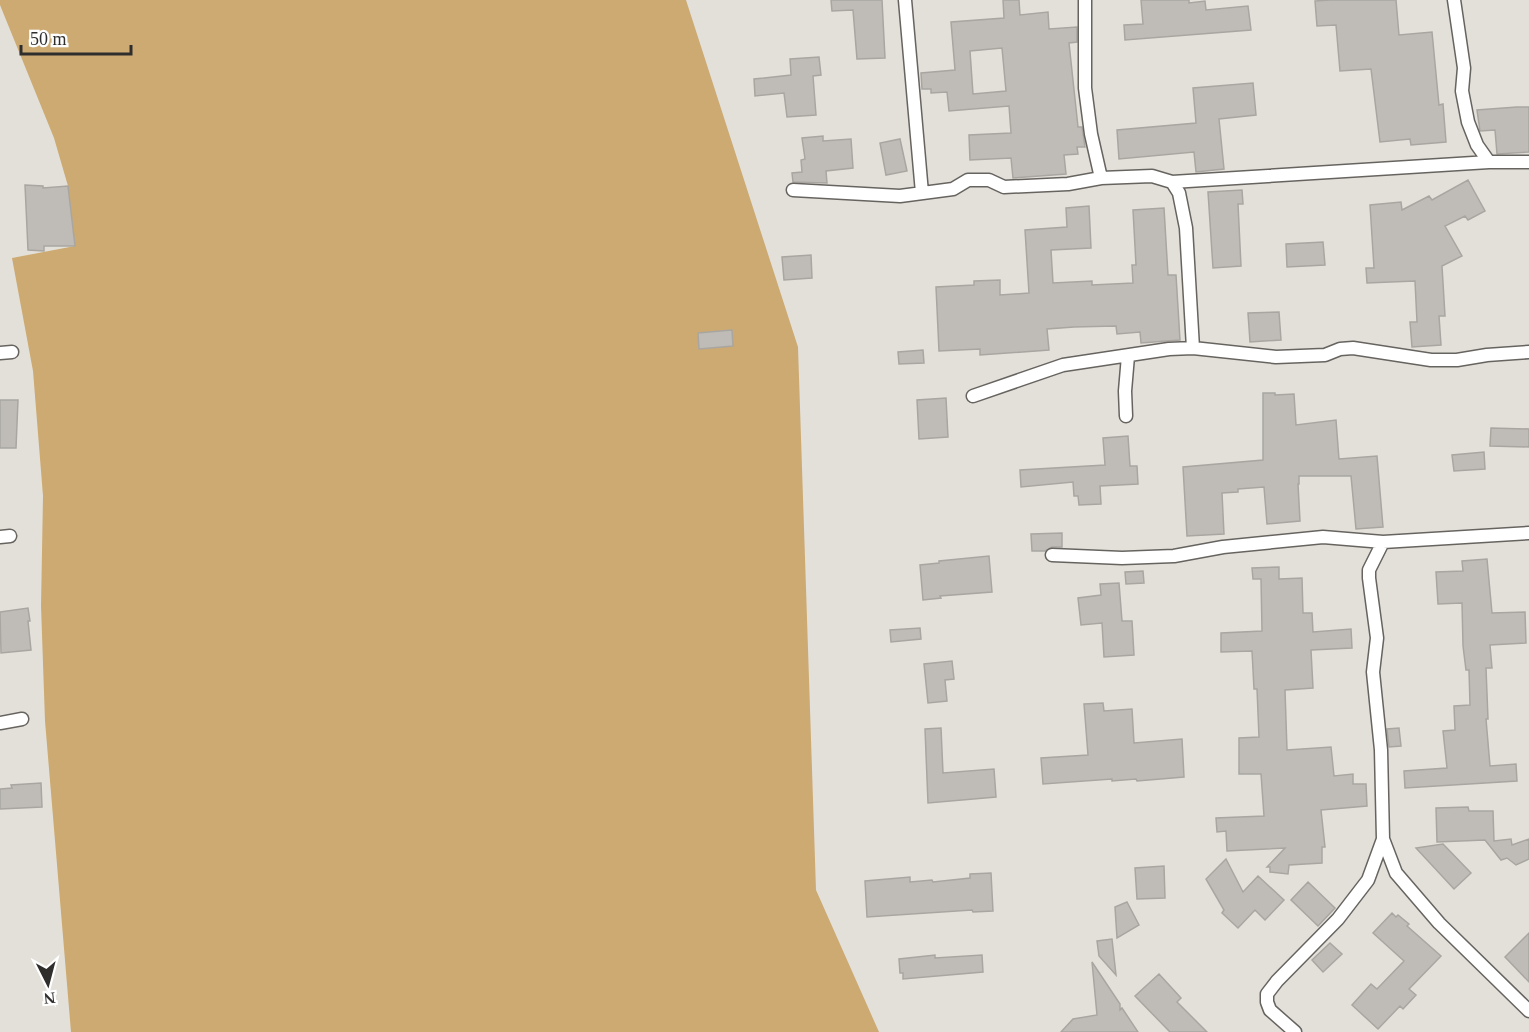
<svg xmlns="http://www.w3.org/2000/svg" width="1529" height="1032" viewBox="0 0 1529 1032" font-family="Georgia,serif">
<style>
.green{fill:#ccaa72}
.building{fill:#bfbcb7;stroke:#a9a6a1;stroke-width:1.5;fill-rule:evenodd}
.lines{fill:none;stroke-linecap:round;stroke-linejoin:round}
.street-casing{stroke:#676460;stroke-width:15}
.street{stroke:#fff;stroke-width:12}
</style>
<rect width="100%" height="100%" fill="#e3e0da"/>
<path class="green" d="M0,0H686L798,347L816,890L879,1032H71L45,721L41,606L43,496L33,371L12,258L75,246L68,186L54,138L0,5Z"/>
<path class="building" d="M831,0H882L885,58L857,59L853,10L832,11Z
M1003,0H1019L1020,15L1048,12L1049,29L1077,27V42L1069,43L1078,127H1082L1085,147H1077L1078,154L1064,155L1066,174L1013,178L1011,158L970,160L969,135L1011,133L1009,106L949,111L947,92L931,93V89H922L921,73L955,70L951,22L1004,18ZM1002,48L1006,91L973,94L970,51Z
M1141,0H1189V3L1205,1L1206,10L1248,6L1251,30L1125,40L1124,25L1143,24Z
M1330,0H1396L1399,35L1432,32L1439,105L1443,104L1446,142L1411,145L1410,139L1380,142L1371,69L1340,71L1336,25L1317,26L1315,1Z
M819,57L821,75L813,76L816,115L787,117L784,93L755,96L754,79L791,75L790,59Z
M1253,83L1256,115L1219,119L1224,169L1196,172L1194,152L1119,159L1117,130L1196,123L1193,88Z
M1517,107H1529V152L1497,154L1495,130L1480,131L1477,110Z
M823,136V141L851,139L853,168L826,171L827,183L793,182L792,173L802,172L801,160L805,159L802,138Z
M900,139L907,171L886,175L880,143Z
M1468,180L1485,211L1468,220L1465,216L1445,226L1462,256L1442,266L1445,316H1439L1441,345L1412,347L1410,322H1417L1415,281L1367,283L1366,268H1374L1370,205L1401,202L1402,210L1429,196L1432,200Z
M25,185L43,186V188L68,186L75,246H44V251L28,250Z
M1242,190L1243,204H1238L1241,266L1213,268L1208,192Z
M1089,206L1091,248L1051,250L1053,283L1092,281V285L1133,283L1132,265H1136L1133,210L1164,208L1168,275H1176L1180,340L1141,343L1140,332L1117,334L1116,326L1074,327L1047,329L1049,350L980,355V349L939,351L936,287L974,285V281L1000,280V295L1029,293L1025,230L1067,227L1066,208Z
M1323,242L1325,265L1287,267L1286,244Z
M811,255L812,278L784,280L782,257Z
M1279,312L1281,340L1250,342L1248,313Z
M732,330L733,346L699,349L698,333Z
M923,350L924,363L899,364L898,352Z
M1263,393H1275V395L1294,394L1296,425L1336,420L1339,459L1377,456L1383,527L1356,529L1351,476H1299V484H1298L1300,521L1267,524L1264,487L1238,489V492L1222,493L1224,534L1187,536L1183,467L1263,460Z
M946,398L948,437L919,439L917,400Z
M0,400H18L16,448H0Z
M1491,428L1529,429V447L1490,446Z
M1128,436L1130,466H1137L1138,484L1100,486L1101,504L1079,505L1078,496H1074L1073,482L1021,487L1020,470L1105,465L1103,438Z
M1484,452L1485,469L1454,471L1452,455Z
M1062,533V547H1052L1045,551H1032L1031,534Z
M989,556L992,592L940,596L941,598L923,600L920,565L939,563V561Z
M1487,559L1492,613L1525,612L1526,643L1490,645L1492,668H1486L1488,719H1486L1490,766L1516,764L1517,781L1405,788L1404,771L1447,768L1443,731L1455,730L1454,706L1470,705L1469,670H1466L1463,646L1462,603L1438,604L1436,572L1463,571L1462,561Z
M1279,567V579L1302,578L1303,613H1312L1313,632L1351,629L1352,648L1311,650L1313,688L1285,690L1287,750L1331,747L1334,776L1353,774V784H1366L1367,806L1321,810L1325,847H1322V863L1289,865L1288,874L1270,872V867H1267L1285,848L1227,851L1226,831L1217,832L1216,818L1264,816L1261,774H1239V738L1259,737L1257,689H1254L1252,651L1221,652V633L1262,631L1261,579H1253L1252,568Z
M1143,571L1144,583L1126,584L1125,572Z
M1119,583L1122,621H1132L1134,655L1104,657L1102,623L1081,625L1078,598L1101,595L1100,584Z
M28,608L30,621H28L31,650L1,653L0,612Z
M920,628L921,639L891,642L890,630Z
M952,661L954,679L945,680L947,701L928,703L924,664Z
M1103,703L1104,711L1132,709L1134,743L1182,739L1184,777L1137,781L1136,779L1112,781V779L1043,784L1041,758L1088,755L1084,704Z
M941,728L943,773L994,769L996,797L928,803L925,729Z
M1399,728L1401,746L1389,747L1387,729Z
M41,783L42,807L0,809V789L12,788L11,785Z
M1468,807L1469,811H1493L1494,841L1511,839L1512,845L1529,839V859L1516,865L1507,858L1501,860L1485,840L1437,842L1436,808Z
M1443,844L1471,873L1454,889L1416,848Z
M1226,859L1243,892L1258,876L1284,900L1265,920L1255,910L1238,928L1222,913L1224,910L1206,879Z
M1164,866L1165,898L1137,899L1135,868Z
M991,873L993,911L973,912L972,910L867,917L865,881L910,877V882L932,880L933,882L970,878V874Z
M1308,882L1335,908L1318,926L1291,900Z
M1127,902L1139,925L1117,938L1115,907Z
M1392,913L1396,917L1398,915L1409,924L1407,926L1441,956L1409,989L1416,995L1403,1009L1400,1006L1378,1029L1352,1005L1371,984L1377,989L1404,961L1373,933Z
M1529,933V982L1505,957Z
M1112,939L1116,975L1099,956L1097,941Z
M1330,943L1342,954L1323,972L1312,960Z
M935,955V958L982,955L983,972L903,979V973H900L899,959Z
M1092,962L1120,1004V1010L1122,1008L1138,1032H1061L1073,1019L1097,1015Z
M1159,974L1181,998L1177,1002L1207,1032H1170L1135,996Z"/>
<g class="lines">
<g class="street-casing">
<path id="street" d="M905,0L922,193
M1085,0V88L1091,134L1101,178
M1454,0L1464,68L1462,91L1468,122L1477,145L1489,162
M1172,182L1179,193L1186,228L1193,348L1276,357L1325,355L1340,349L1353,348L1431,360H1457L1487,355L1529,352
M793,190L900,196L953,189L968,180H989L1004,187L1068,184L1101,178L1152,176L1172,182L1489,162H1529
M0,353L12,352
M973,396L1063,365L1169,349L1193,348
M1126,416L1125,391L1128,356
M0,537L10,536
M1383,542L1369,570V578L1377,638L1373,672L1381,750L1383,839L1396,873L1439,923L1529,1011
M1052,555L1122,558L1174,556L1223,547L1323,537L1383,542L1529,533
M0,723L22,719
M1295,1032L1270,1010L1267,1002V994L1277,981L1338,919L1368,880L1383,839"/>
</g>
<use href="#street" class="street"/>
</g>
<g transform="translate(48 984) rotate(174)" stroke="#ffffff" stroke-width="4.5" paint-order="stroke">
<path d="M0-4.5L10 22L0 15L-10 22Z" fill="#2f2e2c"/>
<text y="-9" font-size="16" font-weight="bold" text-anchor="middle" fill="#2f2e2c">N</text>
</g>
<path d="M21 45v9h110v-9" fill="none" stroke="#2f2e2c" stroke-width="3"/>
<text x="30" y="45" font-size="18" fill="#2f2e2c" stroke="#ffffff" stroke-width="4.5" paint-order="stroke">50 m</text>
</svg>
